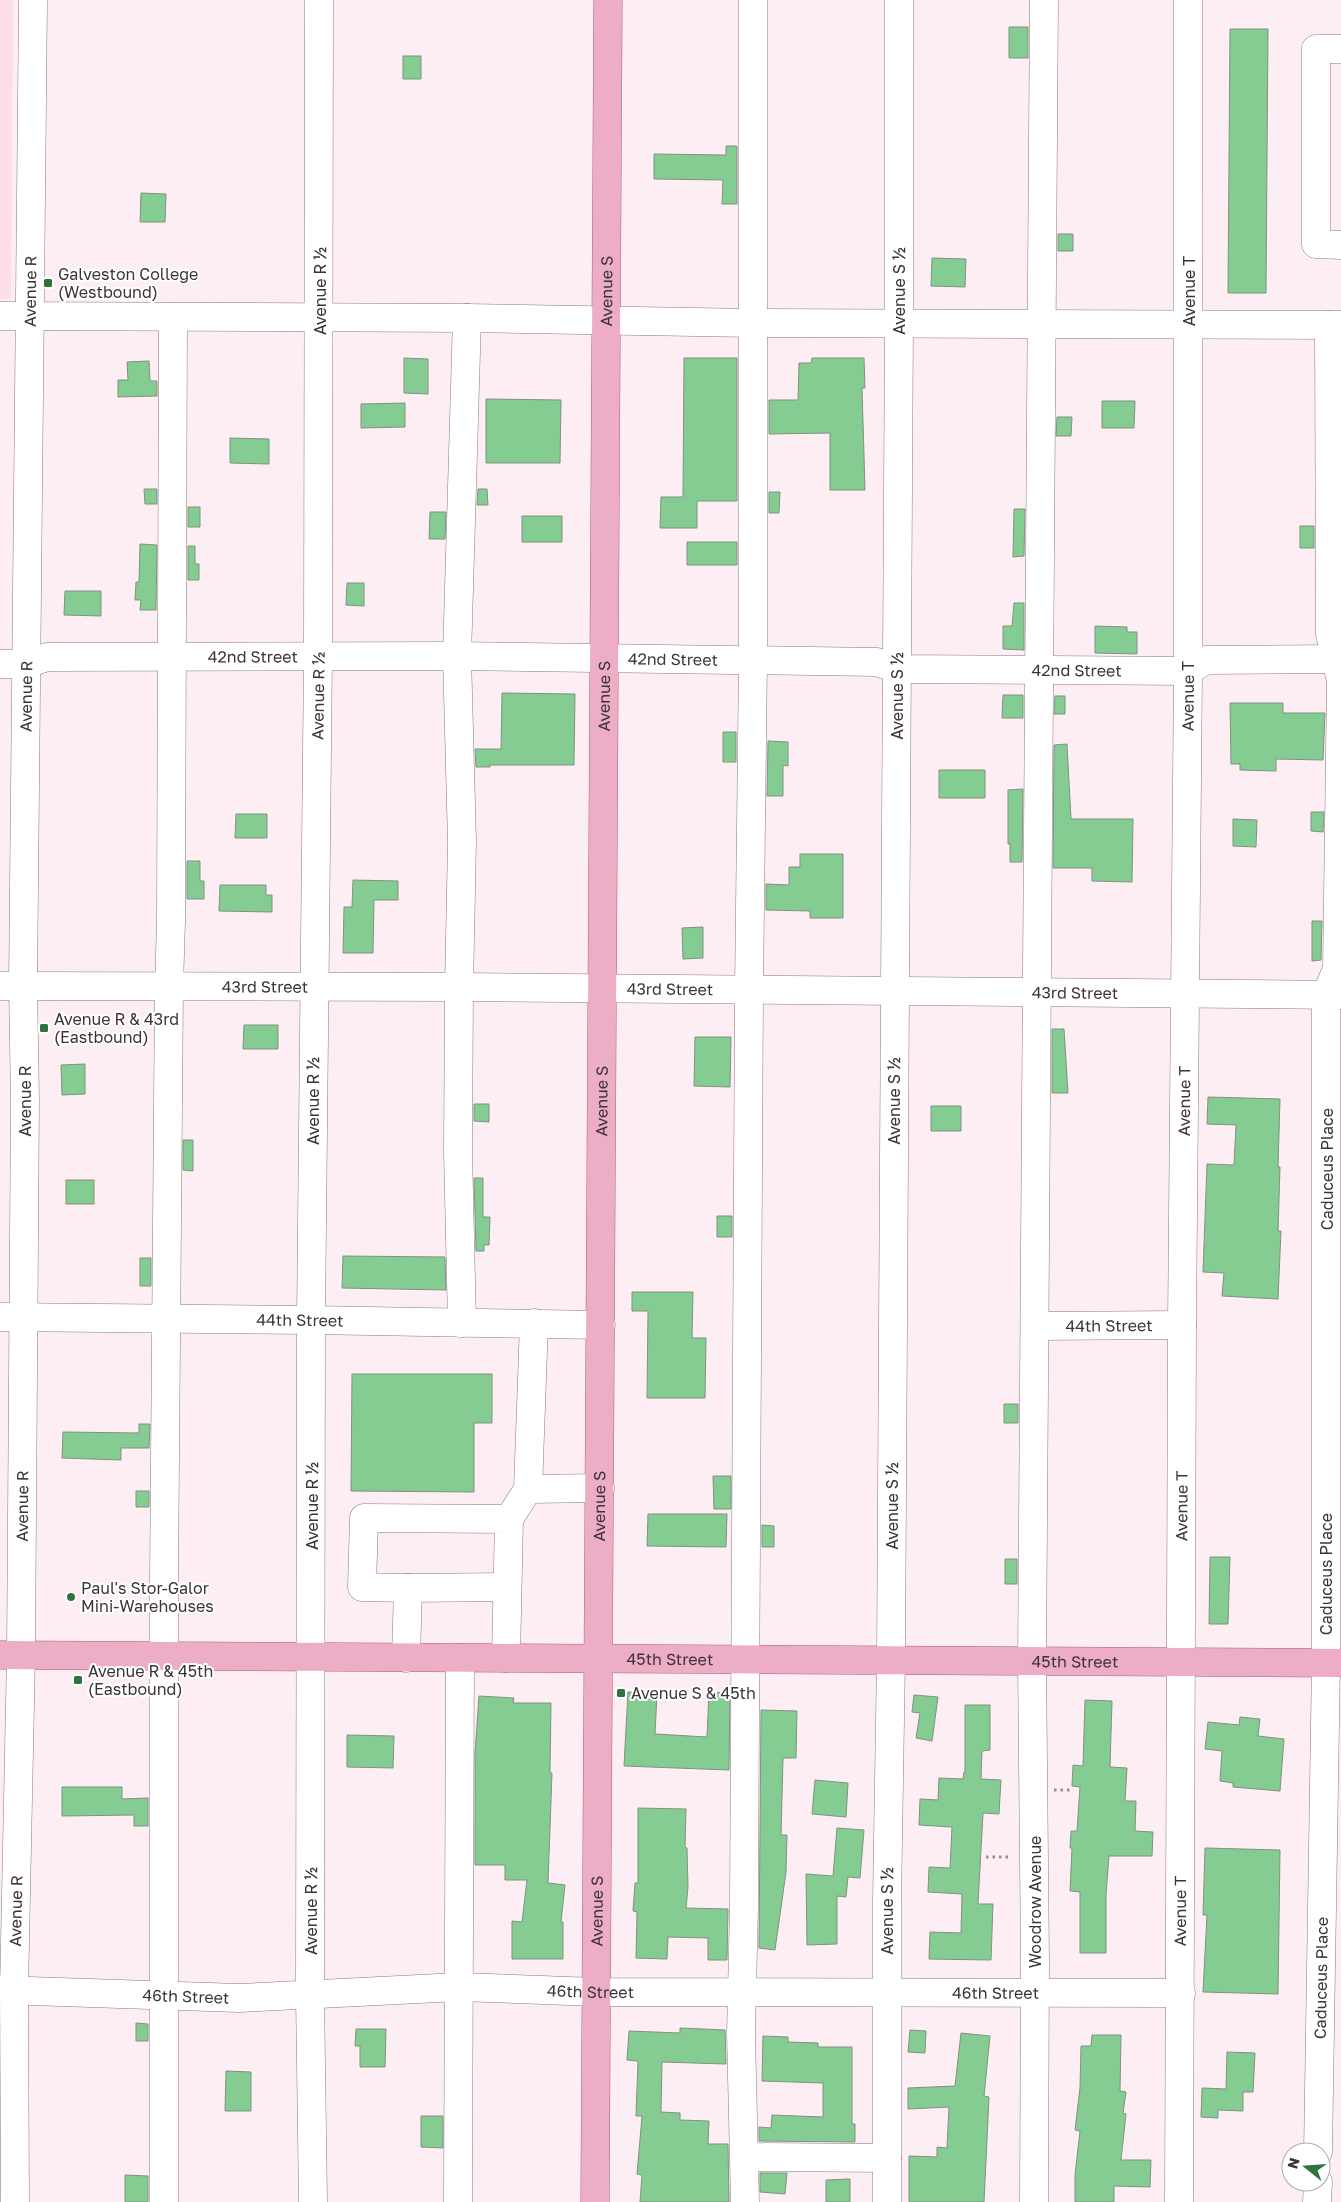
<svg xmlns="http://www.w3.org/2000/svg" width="1341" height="2202" viewBox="0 0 1341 2202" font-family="'Golos Text',sans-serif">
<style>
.built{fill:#fedee8}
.building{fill:#85cc92;stroke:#819183}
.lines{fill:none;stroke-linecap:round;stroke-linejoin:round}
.minor-casing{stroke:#8c787e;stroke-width:29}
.major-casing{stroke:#a8607b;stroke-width:29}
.path{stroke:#998d91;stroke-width:3;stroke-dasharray:2.5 4;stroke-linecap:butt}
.minor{stroke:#fff;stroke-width:28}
.major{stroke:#edadc6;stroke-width:28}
.poi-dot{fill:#2f743f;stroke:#fff;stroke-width:2}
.labels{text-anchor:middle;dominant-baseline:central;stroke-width:4;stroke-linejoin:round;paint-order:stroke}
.poi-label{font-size:16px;fill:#3d3437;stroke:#fff;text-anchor:start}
.street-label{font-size:16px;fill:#3d3437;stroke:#fff}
</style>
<rect width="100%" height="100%" fill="#fceef2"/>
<path class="built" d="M0,0H13L11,299H0Z"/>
<path class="building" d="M1009,27H1028V58H1009Z
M1230,29H1268L1266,293H1228Z
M403,56H421V79H403Z
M726,146H737V204H722L723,180L654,179V154L726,155Z
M141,193L166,194L165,222H140Z
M1058,234H1073V251H1058Z
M932,258L966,259L965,287L931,286Z
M404,358L428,359V394L404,393Z
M684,358H737V501H697V528H660L661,497H683Z
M812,358H864L865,388H862L865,490H830V433L769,434V400H798L799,363H811Z
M149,361L150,381H157V396L118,397V380H128L127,362Z
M486,399L561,400L560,463H486Z
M1102,401H1135L1134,428H1102Z
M405,403V427L361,428V404Z
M1057,417H1072L1071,436H1056Z
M230,438L269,439V464L230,463Z
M144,489H157V504H145Z
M478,489H487L488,505H477Z
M769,492H780L779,513H769Z
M188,507H200V527H188Z
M1014,509H1025L1024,556L1013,557Z
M430,512H446L445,539H429Z
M522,516H562V542H522Z
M1300,526H1314V548H1300Z
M687,542H737V565H687Z
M140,544L157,545L156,610H140L141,600H135L136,582H139Z
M188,546H195V564H199V580H188Z
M347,583H364V606L346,605Z
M65,591H101V616L64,615Z
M1014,603H1024V650L1003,649V626H1012Z
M1095,626L1127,627V632H1137V654L1095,653Z
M502,693L575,694L574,765H490V767H476L475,749H501Z
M1003,695H1023V718H1002Z
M1055,696H1065V714H1054Z
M1230,703H1283V713H1325L1323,760L1276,759V771L1240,770V764H1231Z
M723,732H736V762H723Z
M768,741L788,742V766L783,765V796H767Z
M1067,744L1071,819H1133L1132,882L1092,881V868H1053L1054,745Z
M939,770H985V798H939Z
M1023,789L1022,862H1010V844H1008V790Z
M1311,812H1324L1323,832L1311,831Z
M236,814H267V838H235Z
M1233,819L1257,820L1256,847L1233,846Z
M800,854H843V918H810V911L766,910V884L789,885V867H800Z
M187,861H200V881H204V899H187Z
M353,880L398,881V900H374L373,953H343L344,907H352Z
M220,885H266V895H272V912L219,911Z
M1312,921H1322L1321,960L1312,961Z
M703,927V958L683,959L682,928Z
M244,1025H278V1049H243Z
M1052,1029H1064L1068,1093H1052Z
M695,1037H731L730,1087L694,1086Z
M85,1064V1094L62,1095L61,1065Z
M1208,1097L1280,1099L1278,1167H1280L1278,1231H1281L1278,1299L1222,1296L1224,1273L1203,1272L1207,1164L1234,1165L1236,1125L1207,1124Z
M474,1104H489V1122L474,1121Z
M931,1106H961V1131H931Z
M183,1140H193V1171L183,1170Z
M474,1178H483V1217H490L489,1245H484V1251H476Z
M66,1180H94V1204H66Z
M717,1216H732V1237H717Z
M343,1256L445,1257L446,1290L342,1288Z
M140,1258H151V1286H140Z
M632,1292H693L692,1338H706L705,1398H647L648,1311H632Z
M352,1374H492V1423H474V1492L351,1491Z
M1004,1404H1018V1423H1004Z
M139,1424H150L149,1448H121V1460L62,1458L63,1432L139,1433Z
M713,1476H731V1509H714Z
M136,1491H149V1507H136Z
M648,1514H727L726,1547L647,1546Z
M762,1525L774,1526V1547H762Z
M1210,1557H1230L1228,1624H1209Z
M1005,1559H1017V1584H1005Z
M628,1692L657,1693L655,1734L707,1737L709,1692L730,1693L729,1770L624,1766Z
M914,1695L938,1697L932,1741L916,1738L920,1713L912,1712Z
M479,1696L514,1698L513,1703H551L550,1773H552L548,1883L565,1885L561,1922H563V1959H512V1921L522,1922L527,1880H505V1865H475V1753Z
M1085,1700L1112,1701L1110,1767L1127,1768L1125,1801H1136L1135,1831L1153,1832L1152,1856H1109L1106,1894V1953H1080V1892L1070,1891L1072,1848H1070L1071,1831H1077L1080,1787L1072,1786L1073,1765L1083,1766Z
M965,1705H990V1750L982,1751L981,1779L1001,1780L999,1814L983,1813L978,1904H993L991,1960L929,1959L930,1932L961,1933L962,1894L928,1892L929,1867L950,1868L952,1827L919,1825L920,1799L938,1800L939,1778L963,1779L964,1772H965Z
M761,1710L797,1711L796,1758H783L781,1835H787L786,1872L775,1950L759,1948Z
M1240,1717L1260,1719L1258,1736L1284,1739L1280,1791L1233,1787V1783L1220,1781L1222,1751L1205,1749L1208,1722L1239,1725Z
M347,1735L394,1736L393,1768L347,1767Z
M815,1780L848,1783L846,1817L812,1814Z
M62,1787H122V1799L148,1798V1826H134V1815L62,1816Z
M638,1808L686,1809L685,1847L687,1848L688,1887L686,1908L728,1909L727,1960H708V1938L668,1937L667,1959L636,1958L637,1912L633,1911L635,1883H638Z
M837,1828L864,1830L860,1878L848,1877L846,1897L837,1896V1944L807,1945L806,1874L833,1876Z
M1205,1848L1280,1850L1278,1994L1203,1992L1207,1915H1203Z
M136,2023L148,2024V2041H136Z
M680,2028L725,2030L726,2064L662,2062L661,2112L680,2113V2120L709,2121L708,2144H728L729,2202H640L642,2175L637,2174L642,2116H636L638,2061L627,2060L629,2031L680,2033Z
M356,2029H386L385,2067H360V2046H355Z
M910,2030L926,2031L925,2053L908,2052Z
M961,2033L990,2036L984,2096L989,2097L984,2202H909V2156L937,2157V2147L947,2148L949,2107L908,2109V2088L955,2086Z
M1092,2035H1121L1120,2091L1126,2092L1123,2113L1126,2114L1121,2160H1151L1150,2187L1114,2186V2202H1075V2175L1080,2131L1075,2130L1080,2088L1081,2046H1091Z
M763,2036L788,2037V2042L818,2043V2047H852V2124H855V2142L759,2141V2127L771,2128L772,2115L823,2117V2083L762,2081Z
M1227,2052L1255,2053L1253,2092H1243V2111L1218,2110V2118L1201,2117L1202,2088L1226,2089Z
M226,2071L251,2072V2111H225Z
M421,2116H443V2148L421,2147Z
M760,2173H787L785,2194L760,2192Z
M125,2175L148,2176V2202H125Z
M850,2179V2202H826V2180Z"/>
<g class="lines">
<g class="minor-casing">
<g id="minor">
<path d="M1341,49H1316V244L1341,245"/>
<path d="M0,316L467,318L752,323L1341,325"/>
<path id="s1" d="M0,664H26L47,657L457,656L877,662L897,669L1188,671L1206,660L1341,659"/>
<path id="s2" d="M0,986L459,987L1341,995"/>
<path id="s3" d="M0,1317L311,1320L601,1325"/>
<path d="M462,1323L458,1152L459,987L462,842L457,656L467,318"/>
<path id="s4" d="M1035,1326L1182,1325"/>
<path d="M528,1489L600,1488"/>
<path d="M509,1519L528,1489L534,1323"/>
<path d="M408,1588L507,1587"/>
<path d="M406,1658L408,1588L362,1587L364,1518L509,1519L506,1658"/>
<path id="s5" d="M0,1990L239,1998L459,1987L596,1992L1181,1993"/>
<path id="s6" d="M1318,2152L1326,1663V995L1337,969L1341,681L1330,634L1329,325"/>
<path d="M745,2157L887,2158"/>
<path id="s7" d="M15,2202L14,1990L21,1655L25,1100L23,986L33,0"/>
<path d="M164,2202V1580L169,987L171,921L173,317"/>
<path d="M313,2202L310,1995L311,1320L318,656L319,0"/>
<path d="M458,2202L460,1658"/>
<path d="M745,2202L741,2034L744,1906L749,990L753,659V0"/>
<path d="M887,2202V1901L891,1660L899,324V0"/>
<path d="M1034,2202L1035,1961L1032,1662L1044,0"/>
<path id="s8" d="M1179,2202L1182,1325L1188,671V0"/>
<path d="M1317,2202L1318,2182"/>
</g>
</g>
<g class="major-casing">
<g id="major">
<path id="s9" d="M0,1655L1341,1663"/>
<path id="s10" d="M595,2202L608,0"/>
</g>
</g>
<path class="path" d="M1054,1790H1073
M986,1857H1011"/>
<use href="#minor" class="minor"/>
<use href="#major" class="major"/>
</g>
<g class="poi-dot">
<rect x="43" y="278" width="10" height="10" rx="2.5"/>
<rect x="39" y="1023" width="10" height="10" rx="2.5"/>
<circle cx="71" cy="1597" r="5"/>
<rect x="73" y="1675" width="10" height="10" rx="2.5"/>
<rect x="616" y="1688" width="10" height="10" rx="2.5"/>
</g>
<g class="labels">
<g class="poi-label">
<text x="58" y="274">Galveston College<tspan x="58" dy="18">(Westbound)</tspan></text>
<text x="54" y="1019">Avenue R &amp; 43rd<tspan x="54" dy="18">(Eastbound)</tspan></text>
<text x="81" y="1588">Paul's Stor-Galor<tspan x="81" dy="18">Mini-Warehouses</tspan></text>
<text x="88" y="1671">Avenue R &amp; 45th<tspan x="88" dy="18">(Eastbound)</tspan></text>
<text x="631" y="1693">Avenue S &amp; 45th</text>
</g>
<g class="street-label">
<text stroke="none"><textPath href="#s7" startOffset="1911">Avenue R</textPath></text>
<text transform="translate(320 291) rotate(-90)">Avenue R ½</text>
<text stroke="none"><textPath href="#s10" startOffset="1911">Avenue S</textPath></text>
<text transform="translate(899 291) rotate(-90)">Avenue S ½</text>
<text transform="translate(1189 291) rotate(-90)">Avenue T</text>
<text stroke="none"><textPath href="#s1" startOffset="254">42nd Street</textPath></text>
<text stroke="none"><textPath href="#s1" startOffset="674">42nd Street</textPath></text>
<text stroke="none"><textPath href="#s1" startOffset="1079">42nd Street</textPath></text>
<text stroke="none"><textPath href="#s7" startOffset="1506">Avenue R</textPath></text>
<text transform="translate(318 696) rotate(-89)">Avenue R ½</text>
<text stroke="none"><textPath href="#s10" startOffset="1506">Avenue S</textPath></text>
<text transform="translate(897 696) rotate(-90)">Avenue S ½</text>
<text stroke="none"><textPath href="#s8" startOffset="1506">Avenue T</textPath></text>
<text stroke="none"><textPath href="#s2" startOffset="265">43rd Street</textPath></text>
<text stroke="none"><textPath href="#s2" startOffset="670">43rd Street</textPath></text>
<text stroke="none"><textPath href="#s2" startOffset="1075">43rd Street</textPath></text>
<text transform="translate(25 1101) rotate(-90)">Avenue R</text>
<text transform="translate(313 1101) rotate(-90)">Avenue R ½</text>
<text stroke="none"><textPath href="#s10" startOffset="1101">Avenue S</textPath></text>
<text transform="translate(894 1101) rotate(-90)">Avenue S ½</text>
<text stroke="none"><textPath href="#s8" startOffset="1101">Avenue T</textPath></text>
<text transform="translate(1327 1169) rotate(-90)">Caduceus Place</text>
<text stroke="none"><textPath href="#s3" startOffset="300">44th Street</textPath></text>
<text stroke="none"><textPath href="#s4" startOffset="74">44th Street</textPath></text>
<text stroke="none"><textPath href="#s7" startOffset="696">Avenue R</textPath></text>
<text transform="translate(312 1506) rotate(-90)">Avenue R ½</text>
<text stroke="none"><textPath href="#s10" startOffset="696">Avenue S</textPath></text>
<text transform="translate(892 1506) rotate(-90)">Avenue S ½</text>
<text stroke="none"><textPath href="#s8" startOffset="696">Avenue T</textPath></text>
<text transform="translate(1326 1574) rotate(-90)">Caduceus Place</text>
<text stroke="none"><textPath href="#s9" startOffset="670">45th Street</textPath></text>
<text stroke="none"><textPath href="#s9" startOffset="1075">45th Street</textPath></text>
<text transform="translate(1035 1902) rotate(-90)">Woodrow Avenue</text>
<text stroke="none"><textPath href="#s7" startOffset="291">Avenue R</textPath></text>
<text transform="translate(311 1911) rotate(-90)">Avenue R ½</text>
<text stroke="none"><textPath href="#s10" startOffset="291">Avenue S</textPath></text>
<text transform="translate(887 1911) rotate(-90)">Avenue S ½</text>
<text stroke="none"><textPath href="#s8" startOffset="291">Avenue T</textPath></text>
<text stroke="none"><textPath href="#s6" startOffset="174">Caduceus Place</textPath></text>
<text stroke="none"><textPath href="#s5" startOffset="591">46th Street</textPath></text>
<text stroke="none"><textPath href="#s5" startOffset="996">46th Street</textPath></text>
<text stroke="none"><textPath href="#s5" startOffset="186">46th Street</textPath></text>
</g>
</g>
<g transform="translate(1306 2167) rotate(287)"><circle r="24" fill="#ffffff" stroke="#b1aeaf"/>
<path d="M0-4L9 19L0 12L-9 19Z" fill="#2f743f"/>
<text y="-8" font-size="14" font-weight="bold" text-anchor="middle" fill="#3d3437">N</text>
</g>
</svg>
